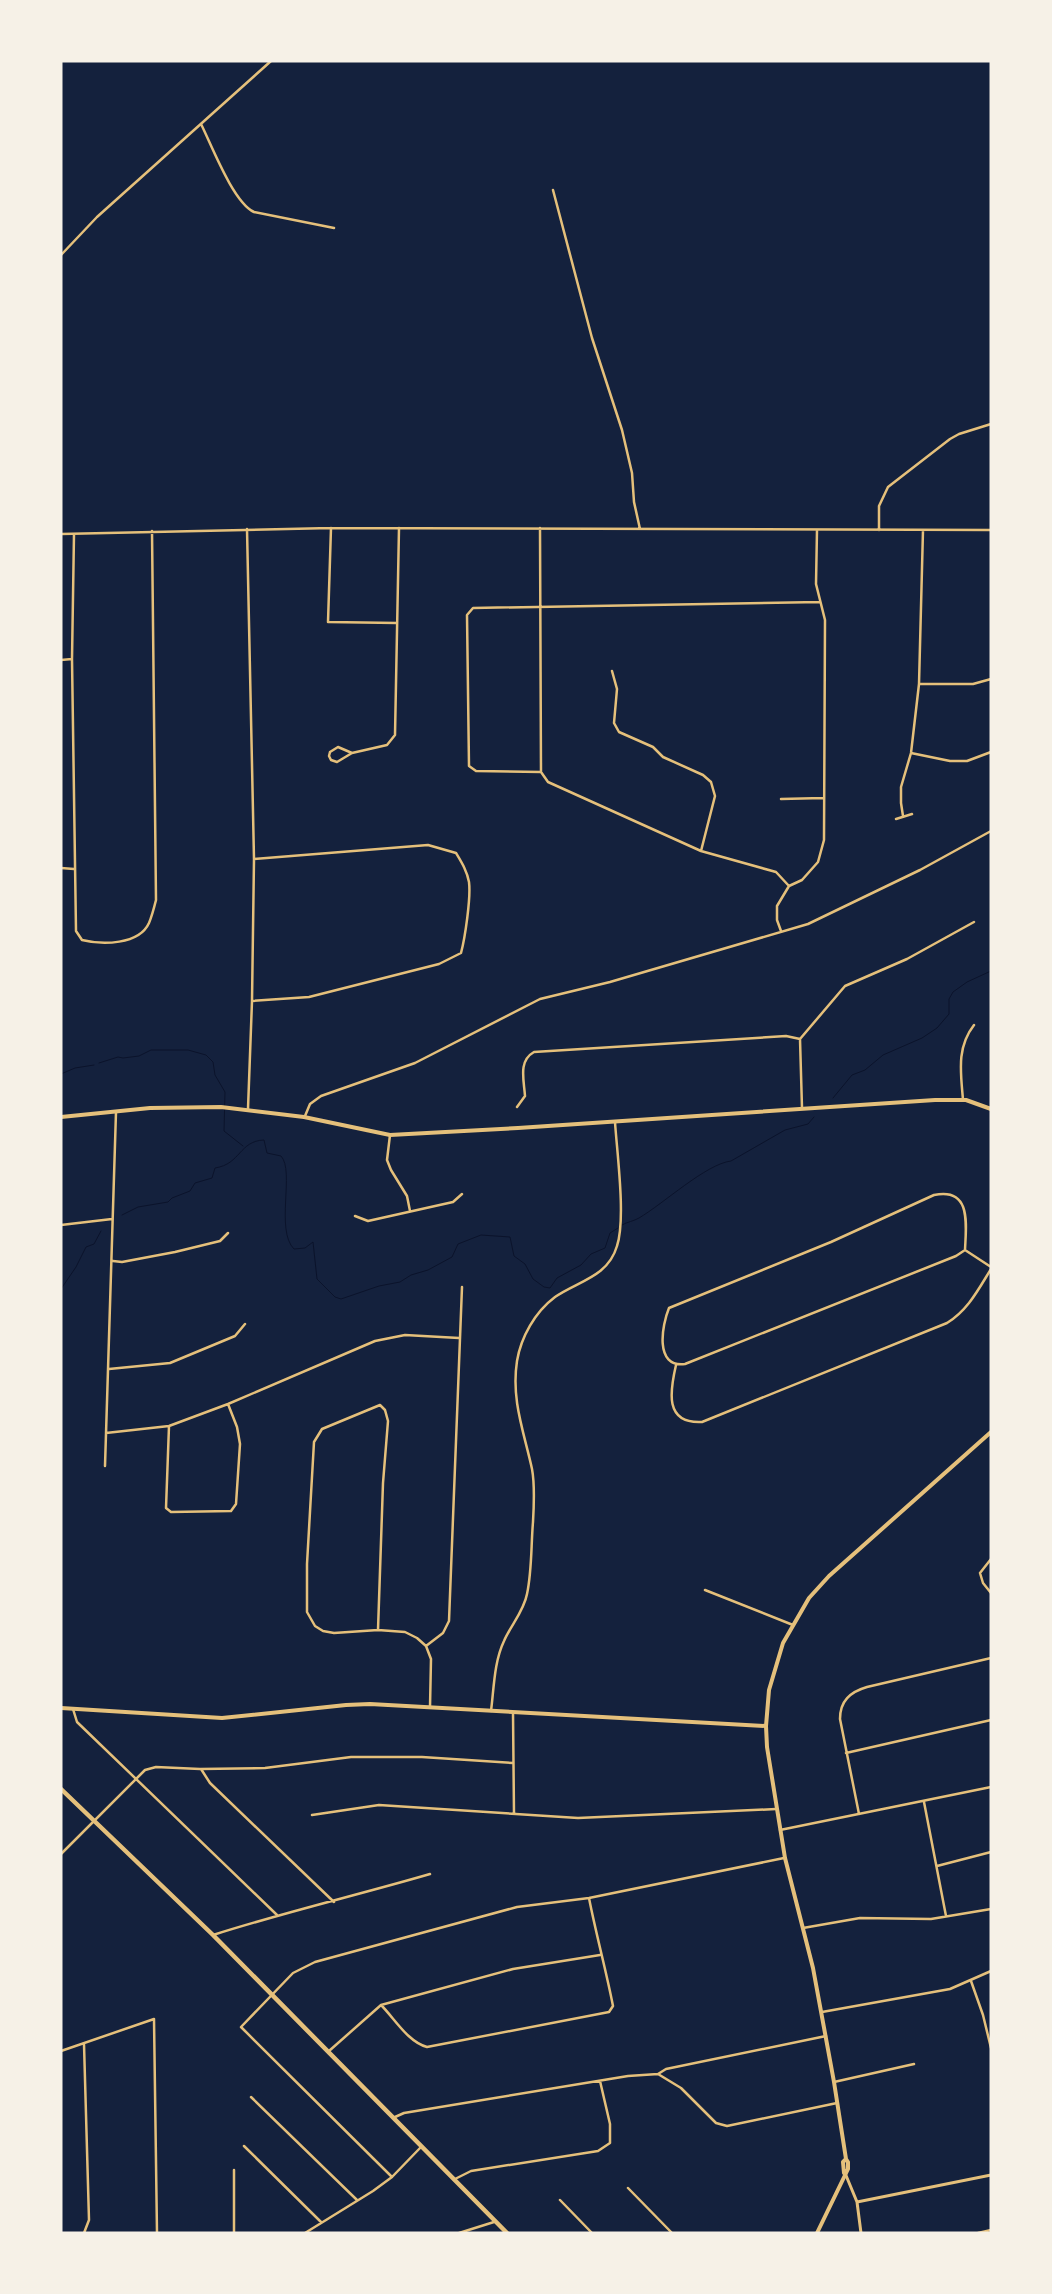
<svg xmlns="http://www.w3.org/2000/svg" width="1052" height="2294" viewBox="0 0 1052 2294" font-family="'Alegreya Sans',sans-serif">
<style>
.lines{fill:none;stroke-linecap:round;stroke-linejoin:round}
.stream{stroke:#0b132b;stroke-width:1}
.minor{stroke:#e5c07b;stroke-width:2.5}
.tertiary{stroke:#e5c07b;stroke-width:3}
.secondary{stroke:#e5c07b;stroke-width:4}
.primary{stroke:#e5c07b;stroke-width:4}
.trunk{stroke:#e5c07b;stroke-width:4.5}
</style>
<rect width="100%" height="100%" fill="#14213d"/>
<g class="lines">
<path class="stream" d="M99,1063L118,1057L123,1058L139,1056L151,1050H188L206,1055L213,1062L215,1075L225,1092L224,1131L243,1146
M61,1074L75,1068L94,1065
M833,1098L852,1075L865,1070L883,1055L922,1038L937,1028L949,1014V999L953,992L967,982L991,971
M122,1215L138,1207L168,1202L172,1198L190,1191L195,1183L212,1178L215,1168C241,1164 239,1141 264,1140L267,1153L281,1156C295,1171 275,1230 294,1249L305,1248L313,1242L317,1279L335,1297L341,1299L379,1286L400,1282L411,1275L428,1270L452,1257L458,1244L481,1235L510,1237L514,1256L525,1264L533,1279L544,1287L550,1288L557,1278L581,1265L591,1254L605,1248L610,1233L618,1228
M622,1225C627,1222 634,1221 639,1218C663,1204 706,1164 731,1161L785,1130L808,1124L814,1117
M61,1289L76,1267L86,1247L94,1244L101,1231"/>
<path class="minor" d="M201,124C212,146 233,202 254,212L334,228
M553,190L592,338L622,430L632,473L634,502L640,529
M61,255L97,217L271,61
M331,528L328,622L397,623
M540,528L541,772
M247,529L254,859L252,1001L248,1109
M879,530V506L888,487L950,439L959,434L991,424
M61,534L331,528L991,530
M74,534L72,659L76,931L82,940C102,945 139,945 149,923C152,916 154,908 156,900L152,531
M61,660L72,659
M612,671L617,689L614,723L619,732L653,747L663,757L703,775L711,782L715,796L701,851
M919,684H973L991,679
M338,747L352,753L337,762L331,760L329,756L330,752Z
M352,753L387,745L395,735L399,528
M911,753L950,761H967L991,752
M781,799L823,798
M903,816L901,803V787L911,753L919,684L923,530
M896,819L912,814
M61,868L74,869
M789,886L776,872L701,851L548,782L541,772L476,771L469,766L467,615L473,608L820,602
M781,931L777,920V906L789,886L802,880L818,862L824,840L825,620L816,584L817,530
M252,1001L309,997L439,964L461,953C465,938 471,898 469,882C467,871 462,863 456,853L428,845L254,859
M800,1039L845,986L907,959L974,922
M800,1039L802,1108
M963,1100C961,1074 956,1048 974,1025
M517,1107L525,1096C524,1080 518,1061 534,1052L786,1036L800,1039
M305,1116L310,1104L321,1096L415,1063L540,999L610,982L808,924L920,870L991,831
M390,1135L387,1160L391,1170L407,1196L410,1211
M355,1216L368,1221L453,1202L462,1194
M61,1225L112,1219
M965,1250L956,1256L685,1364C654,1368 662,1325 669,1308L831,1242L934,1195C972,1187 966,1225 965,1250L991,1267
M113,1261L122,1262L175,1252L220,1241L228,1233
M676,1365C670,1391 664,1424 702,1422L947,1323C968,1310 978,1290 991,1269
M109,1369L170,1363L235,1336L245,1324
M169,1426L166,1508L171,1512L231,1511L236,1504L240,1444L237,1427L228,1404
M106,1433L169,1426L228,1404L375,1341L405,1335L459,1338
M105,1466L116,1112
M991,1559L980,1573L983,1583L991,1593
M705,1590L793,1625
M378,1630L383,1483L388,1421L385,1410L380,1405L322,1429L314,1442L307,1564V1612L315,1626L323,1631L334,1633L378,1630L405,1632L417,1638L426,1646L431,1659L430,1707
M426,1646L443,1633L449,1621L462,1287
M73,1709L77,1722L277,1915
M491,1711C494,1688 494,1662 504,1641C511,1625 524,1611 527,1594C532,1571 531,1545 533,1522C534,1505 535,1485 532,1469C524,1432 511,1400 517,1361C521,1337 535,1312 555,1297C578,1281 608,1277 617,1246C626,1219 617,1153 615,1122
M513,1713L514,1814
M846,1753L991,1720
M201,1769L210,1783L334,1902
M924,1802L946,1916
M859,1814L840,1719C840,1701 850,1692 867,1687L991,1658
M312,1815L379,1805L578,1818L776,1809
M780,1830L991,1787
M61,1854L145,1770L156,1767L200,1769L265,1768L351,1757H422L513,1763
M937,1866L991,1852
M803,1928L860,1918L931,1919L991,1909
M213,1935C285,1912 358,1895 430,1874
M971,1981L983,2015L991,2048
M381,2005C395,2019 408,2042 427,2047L609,2012L613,2006C606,1970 596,1934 589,1898
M822,2012L950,1989L991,1971
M84,2044L89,2220L84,2233
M61,2051L154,2019L157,2233
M329,2051L381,2005L513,1969L600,1955
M658,2074L666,2069L826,2036
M834,2082L914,2064
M251,2097L357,2200
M395,2117L404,2113L628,2076L658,2074L681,2088L716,2123L727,2126L837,2103
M244,2146L321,2222
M234,2170V2233
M392,2177L241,2027L293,1973L315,1962L517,1907L589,1898L784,1858
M455,2179L471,2171L598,2151L610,2143V2124L600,2081
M628,2188L672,2233
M560,2200L592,2233
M305,2233L373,2191L392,2177L421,2147
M459,2233L494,2222
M978,2233L991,2230"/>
<path class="tertiary" d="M845,2173L857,2202L861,2233
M857,2202L991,2175"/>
<path class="secondary" d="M61,1117L150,1108L221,1107L304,1117L390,1135L518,1128L935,1100H966L991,1109
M61,1708L222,1718L346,1705L370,1704L766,1726"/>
<path class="primary" d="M844,2173L843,2162L846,2159
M817,2233L848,2169V2162L846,2159L834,2082L813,1968L785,1858L767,1747L766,1726L769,1690L783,1643L809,1598L829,1576L991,1432"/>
<path class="trunk" d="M61,1789L213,1935L507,2233"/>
</g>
<rect width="1052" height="2294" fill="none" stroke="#f6f1e7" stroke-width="125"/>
</svg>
